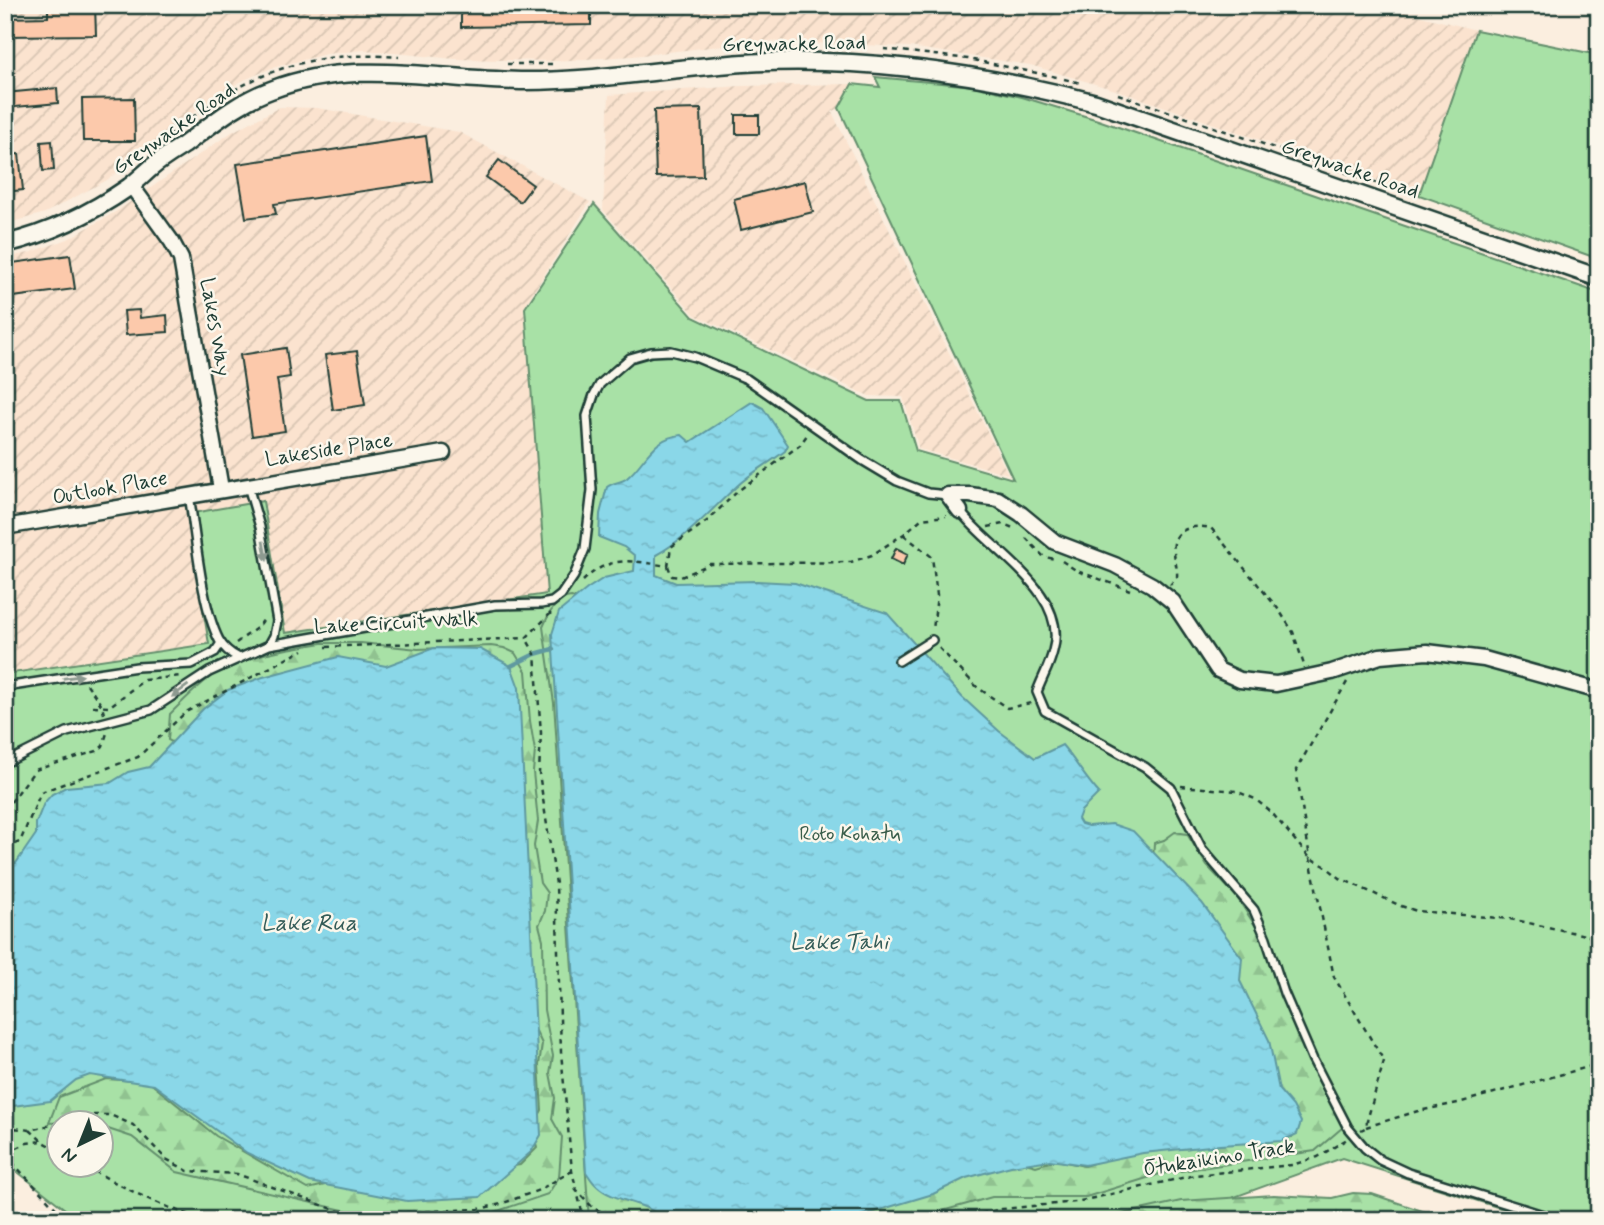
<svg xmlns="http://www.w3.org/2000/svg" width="1604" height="1225" viewBox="0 0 1604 1225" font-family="Mynerve,sans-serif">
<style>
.industrial{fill:url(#industrial-furrows)}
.green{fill:#a8e1a6;stroke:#648f6d;stroke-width:2;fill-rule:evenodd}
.forest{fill:url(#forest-firs);stroke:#648f6d;stroke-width:2}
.water{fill:url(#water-ripples);stroke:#5f99a0;stroke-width:2}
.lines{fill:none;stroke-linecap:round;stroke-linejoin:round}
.stream{stroke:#5f99a0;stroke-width:4.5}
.building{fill:#fcc9ab;stroke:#1f3d34;stroke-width:2}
.service-casing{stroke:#1f3d34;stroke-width:12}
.minor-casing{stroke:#1f3d34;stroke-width:19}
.tertiary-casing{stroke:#1f3d34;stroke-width:21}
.path{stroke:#1f3d34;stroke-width:2.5;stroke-dasharray:5 5;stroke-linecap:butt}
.service{stroke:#fbf7ec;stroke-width:7}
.minor{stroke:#fbf7ec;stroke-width:14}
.tertiary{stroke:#fbf7ec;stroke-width:16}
.oneway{fill:#8d9a90}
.labels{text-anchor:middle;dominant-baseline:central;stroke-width:5;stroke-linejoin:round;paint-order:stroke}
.street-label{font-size:21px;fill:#1f3d34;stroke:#fbf7ec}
.park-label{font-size:21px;fill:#3a5e4b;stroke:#fbf7ec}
.water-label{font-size:23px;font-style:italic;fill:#345c58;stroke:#fbf7ec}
</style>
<defs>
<pattern id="industrial-furrows" width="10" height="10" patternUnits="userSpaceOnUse" patternTransform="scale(1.75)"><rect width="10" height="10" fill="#fbe3cf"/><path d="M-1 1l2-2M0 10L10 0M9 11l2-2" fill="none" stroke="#d7c4b2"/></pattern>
<pattern id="forest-firs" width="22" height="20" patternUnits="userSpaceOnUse" patternTransform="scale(1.75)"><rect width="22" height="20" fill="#a8e1a6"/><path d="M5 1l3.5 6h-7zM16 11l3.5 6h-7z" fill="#90c290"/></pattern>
<pattern id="water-ripples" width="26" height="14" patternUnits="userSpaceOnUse" patternTransform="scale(1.75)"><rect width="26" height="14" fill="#8ad7e8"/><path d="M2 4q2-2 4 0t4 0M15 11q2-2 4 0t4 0" fill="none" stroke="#77b9c8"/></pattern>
</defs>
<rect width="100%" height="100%" fill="#fbeedf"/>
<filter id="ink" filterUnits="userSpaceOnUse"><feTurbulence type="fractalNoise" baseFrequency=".0143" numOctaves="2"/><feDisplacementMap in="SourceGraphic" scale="14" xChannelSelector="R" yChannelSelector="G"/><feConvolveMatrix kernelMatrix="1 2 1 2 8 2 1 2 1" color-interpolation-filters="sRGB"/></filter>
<g filter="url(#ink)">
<path class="industrial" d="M5,5H1377L1476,30L1419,195L1119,91L1030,65L910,47L764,41L633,56L554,61L455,59L364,50L326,54L272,68L244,80L215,96L107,180L45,213L5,224Z
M852,84L839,108L832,112L1008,474L919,449L903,397L869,396L695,315L603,210L609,95L741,86Z
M280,107L317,108L459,132L590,202L524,307L547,594L285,633L263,502L187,514L210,644L5,674V258L29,253L68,239L117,211L232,132Z"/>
<path class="green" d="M1476,30L1599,55V259L1419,195Z
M875,77L974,86L1022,97L1098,120L1599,293V1220H1538L1342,1158L1171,1220H79L5,1162V674L209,644L187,514L263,501L285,633L547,594L525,308L594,204L693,317L869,401H901L916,451L1013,479L839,108L852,84L880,87ZM60,1124H102V1166H60Z"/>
<path class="forest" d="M571,597L582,600L614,1188L670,1220H589L554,703L543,627L549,614L560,599Z
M322,643H361L418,649L491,646L504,648L515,653L526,671L530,721L535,751L533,772L538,821L534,846L540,883L547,893L545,911L539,925L543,940L544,1010L553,1056L550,1073L555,1098L552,1119L562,1137L559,1177L548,1194L480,1217L365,1215L177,1172L132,1137L102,1127V1124L82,1121L49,1123L59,1097L106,1079L149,1082L216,1136L308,1189L377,1173L480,1171L520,1165L537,1148L532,1129L542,1110L539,1065L542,1044L536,1031L188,751L168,740L170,714C187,697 204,680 225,667C246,655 297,647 322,643Z
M1175,832L1187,834L1207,866L1236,896L1258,930L1307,1057L1343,1127L1315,1151L1160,1174L1086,1197H992L928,1215L919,1220H778L1011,1159L1036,1166L1056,1160L1084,1166L1148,1146L1292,1137L1298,1127L1276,1094L1153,859L1154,843L1164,840Z
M1353,1193L1372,1194L1449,1220H1095L1181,1201L1274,1195L1332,1198Z"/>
<path class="water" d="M752,402L763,408L788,445L785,451C770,463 750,473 736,487C711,510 686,539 656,555V575L676,583L757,581L795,583L887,613L962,697L999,731L1035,758L1062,745C1075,760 1085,778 1099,793L1081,811L1078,819L1081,824L1088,826L1112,824L1133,831L1202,903L1242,958L1240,981L1269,1040L1279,1090L1293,1106L1301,1122L1297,1134L1282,1141L1220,1145L1143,1153L1085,1165L1050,1160L1011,1166L966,1178L933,1194L846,1220H664C647,1201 615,1203 597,1186C592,1182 589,1176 586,1172L552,634L559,612L587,589L604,578L634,571L635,556L624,547L599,537L600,514L607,487C613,482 621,483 627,478C646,462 652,437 682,435L690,442Z
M434,648L480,649L511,666L519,688L541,1135L531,1152L480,1197L407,1201L310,1182L247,1153L154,1085L90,1075L76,1080L50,1101L5,1107V865L16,863L36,834V823L44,803L52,794L66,787L110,783L128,772L149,767L203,709L228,690L263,677L338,657L386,666Z"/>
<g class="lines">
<path class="stream" d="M511,666L535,654L553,649"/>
</g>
<path class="building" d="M48,5H95L96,35L5,36V18L48,17Z
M461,5H591V25L461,27Z
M57,88L58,103L5,108V93Z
M134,98L135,141H83L82,99Z
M701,109L703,176L656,177L654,110Z
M736,115H759V134H736Z
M426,136L432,181L274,204L276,214L246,218L237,164Z
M52,141L54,170L43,171L41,142Z
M19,154L23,190L5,192V155Z
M499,160L533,185L520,202L486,177Z
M805,181L813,212L741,230L734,199Z
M70,255L75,289L5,298V264Z
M139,310L140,318L167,315L168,332L126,335L124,311Z
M286,348L290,377L277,379L285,431L252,436L240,355Z
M357,351L365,405L333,410L325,355Z
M896,548L908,554L903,565L891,559Z"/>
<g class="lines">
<g class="service-casing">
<path id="service" d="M248,486L260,527L277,621L274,636L269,645
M189,495C196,536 201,605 219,640C224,649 231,654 239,658
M960,511C989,550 1070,593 1053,651C1050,665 1042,678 1037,692L1045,711L1145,767L1171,788L1202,849L1254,910L1266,938L1284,993L1313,1060L1348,1128L1365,1148L1380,1160L1408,1173L1559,1220
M899,661L932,640
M5,687L137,667L192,664L215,652L221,643
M5,763L67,732L151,710L209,672L269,645L495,605L541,604L552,602L561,595L574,576L585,549L592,490L587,416L594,395L600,384L630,358L651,352L671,351L695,357L747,379L862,460L897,481L928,493L948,495"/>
</g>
<g class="minor-casing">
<path id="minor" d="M131,185L172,242L181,259L221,489
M948,495H970L998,499L1021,514L1055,542L1115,565L1152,585L1173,602L1218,670L1240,680L1276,684L1332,672L1380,656L1427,652L1484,659L1599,691
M948,495L960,511
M5,527L443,453"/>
</g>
<g class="tertiary-casing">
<path id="tertiary" d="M5,244C51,233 90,214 129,187C137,181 144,174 151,168C161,159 173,152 184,145C212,124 238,102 271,90C358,57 437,81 526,81C600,81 671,68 744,63C863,56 981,73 1096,103L1599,278"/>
</g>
<path class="path" d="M884,49L968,59L1057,77
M507,64H557
M1064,79L1081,83
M1118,94L1376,183
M168,136C243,76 302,49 399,57
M988,527L1003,524L1016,529
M904,535L932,557L937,595L933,630
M1026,538L1044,557L1056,559
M1062,561L1077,571L1130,590
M668,566L672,576L681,577L710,564L851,562L872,555L904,534L921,519L946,516
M668,566L671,547L707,521L738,491L800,445L807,435
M583,581C610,554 633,561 668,566
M1170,585L1177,577C1178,566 1172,554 1174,543C1178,526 1198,525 1211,528L1279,610L1293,632L1304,665
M551,613L526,638L535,654L541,733L539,773L556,884L561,1052L572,1171L584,1220
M236,643L258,627L265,618
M326,647L526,638
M939,648L977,687L1007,708L1031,703
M1347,682L1296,770L1310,858L1334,977L1384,1061L1365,1128L1361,1130
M87,684L102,706L104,714
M93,706L109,707L144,680L181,676
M1181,786L1236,791L1255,799L1272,813L1310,858L1325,866L1340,878L1401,906L1417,911L1510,919L1599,938
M5,810L35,770L97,751L103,746L107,733
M5,847L20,842L41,792L138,757L186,712L303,650
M5,1127L30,1130L93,1115H110L133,1125L166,1159L188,1171L237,1174L349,1215L479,1209L501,1204L539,1190L572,1171
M1366,1127L1418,1111L1458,1103L1599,1064
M30,1130L42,1141L60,1151
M17,1148L27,1143L42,1141
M5,1155L67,1220
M85,1166C128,1190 160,1207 208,1220
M575,1188L594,1209L630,1220
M952,1220L1002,1209L1076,1202L1195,1175L1292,1165L1318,1157L1347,1139"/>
<use href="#service" class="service"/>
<use href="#minor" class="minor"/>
<use href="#tertiary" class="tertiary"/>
</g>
<defs><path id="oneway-solid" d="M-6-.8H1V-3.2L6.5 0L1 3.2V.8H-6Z" transform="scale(1.75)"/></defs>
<g class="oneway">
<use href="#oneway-solid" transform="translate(265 551) rotate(79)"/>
<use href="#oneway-solid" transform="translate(73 677) rotate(-8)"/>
<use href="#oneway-solid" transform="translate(180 691) rotate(144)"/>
</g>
</g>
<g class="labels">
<g class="street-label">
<text transform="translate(794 44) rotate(-1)">Greywacke Road</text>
<text transform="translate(174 129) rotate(-35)">Greywacke Road</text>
<text transform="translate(1350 169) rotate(19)">Greywacke Road</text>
<text transform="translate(215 327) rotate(80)">Lakes Way</text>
<text transform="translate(329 450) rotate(-9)">Lakeside Place</text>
<text transform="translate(110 488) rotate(-10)">Outlook Place</text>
<text transform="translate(396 623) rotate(-3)">Lake Circuit Walk</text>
<text transform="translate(1219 1158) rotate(-9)">Ōtukaikino Track</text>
</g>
<g class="park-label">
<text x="850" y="834">Roto Kohatu</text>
</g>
<g class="water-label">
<text x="309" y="924">Lake Rua</text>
<text x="839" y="943">Lake Tahi</text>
</g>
</g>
<rect width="1604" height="1225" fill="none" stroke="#fbf7ec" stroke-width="28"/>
<rect x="14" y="14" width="1576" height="1197" fill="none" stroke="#1f3d34" stroke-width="2.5" filter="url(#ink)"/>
<g transform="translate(80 1144) rotate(223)"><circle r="33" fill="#fbf7ec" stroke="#a3ada2" stroke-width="2"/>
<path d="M0-5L12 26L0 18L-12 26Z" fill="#1f3d34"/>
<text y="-10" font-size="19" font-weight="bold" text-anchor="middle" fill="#1f3d34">N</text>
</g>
</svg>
